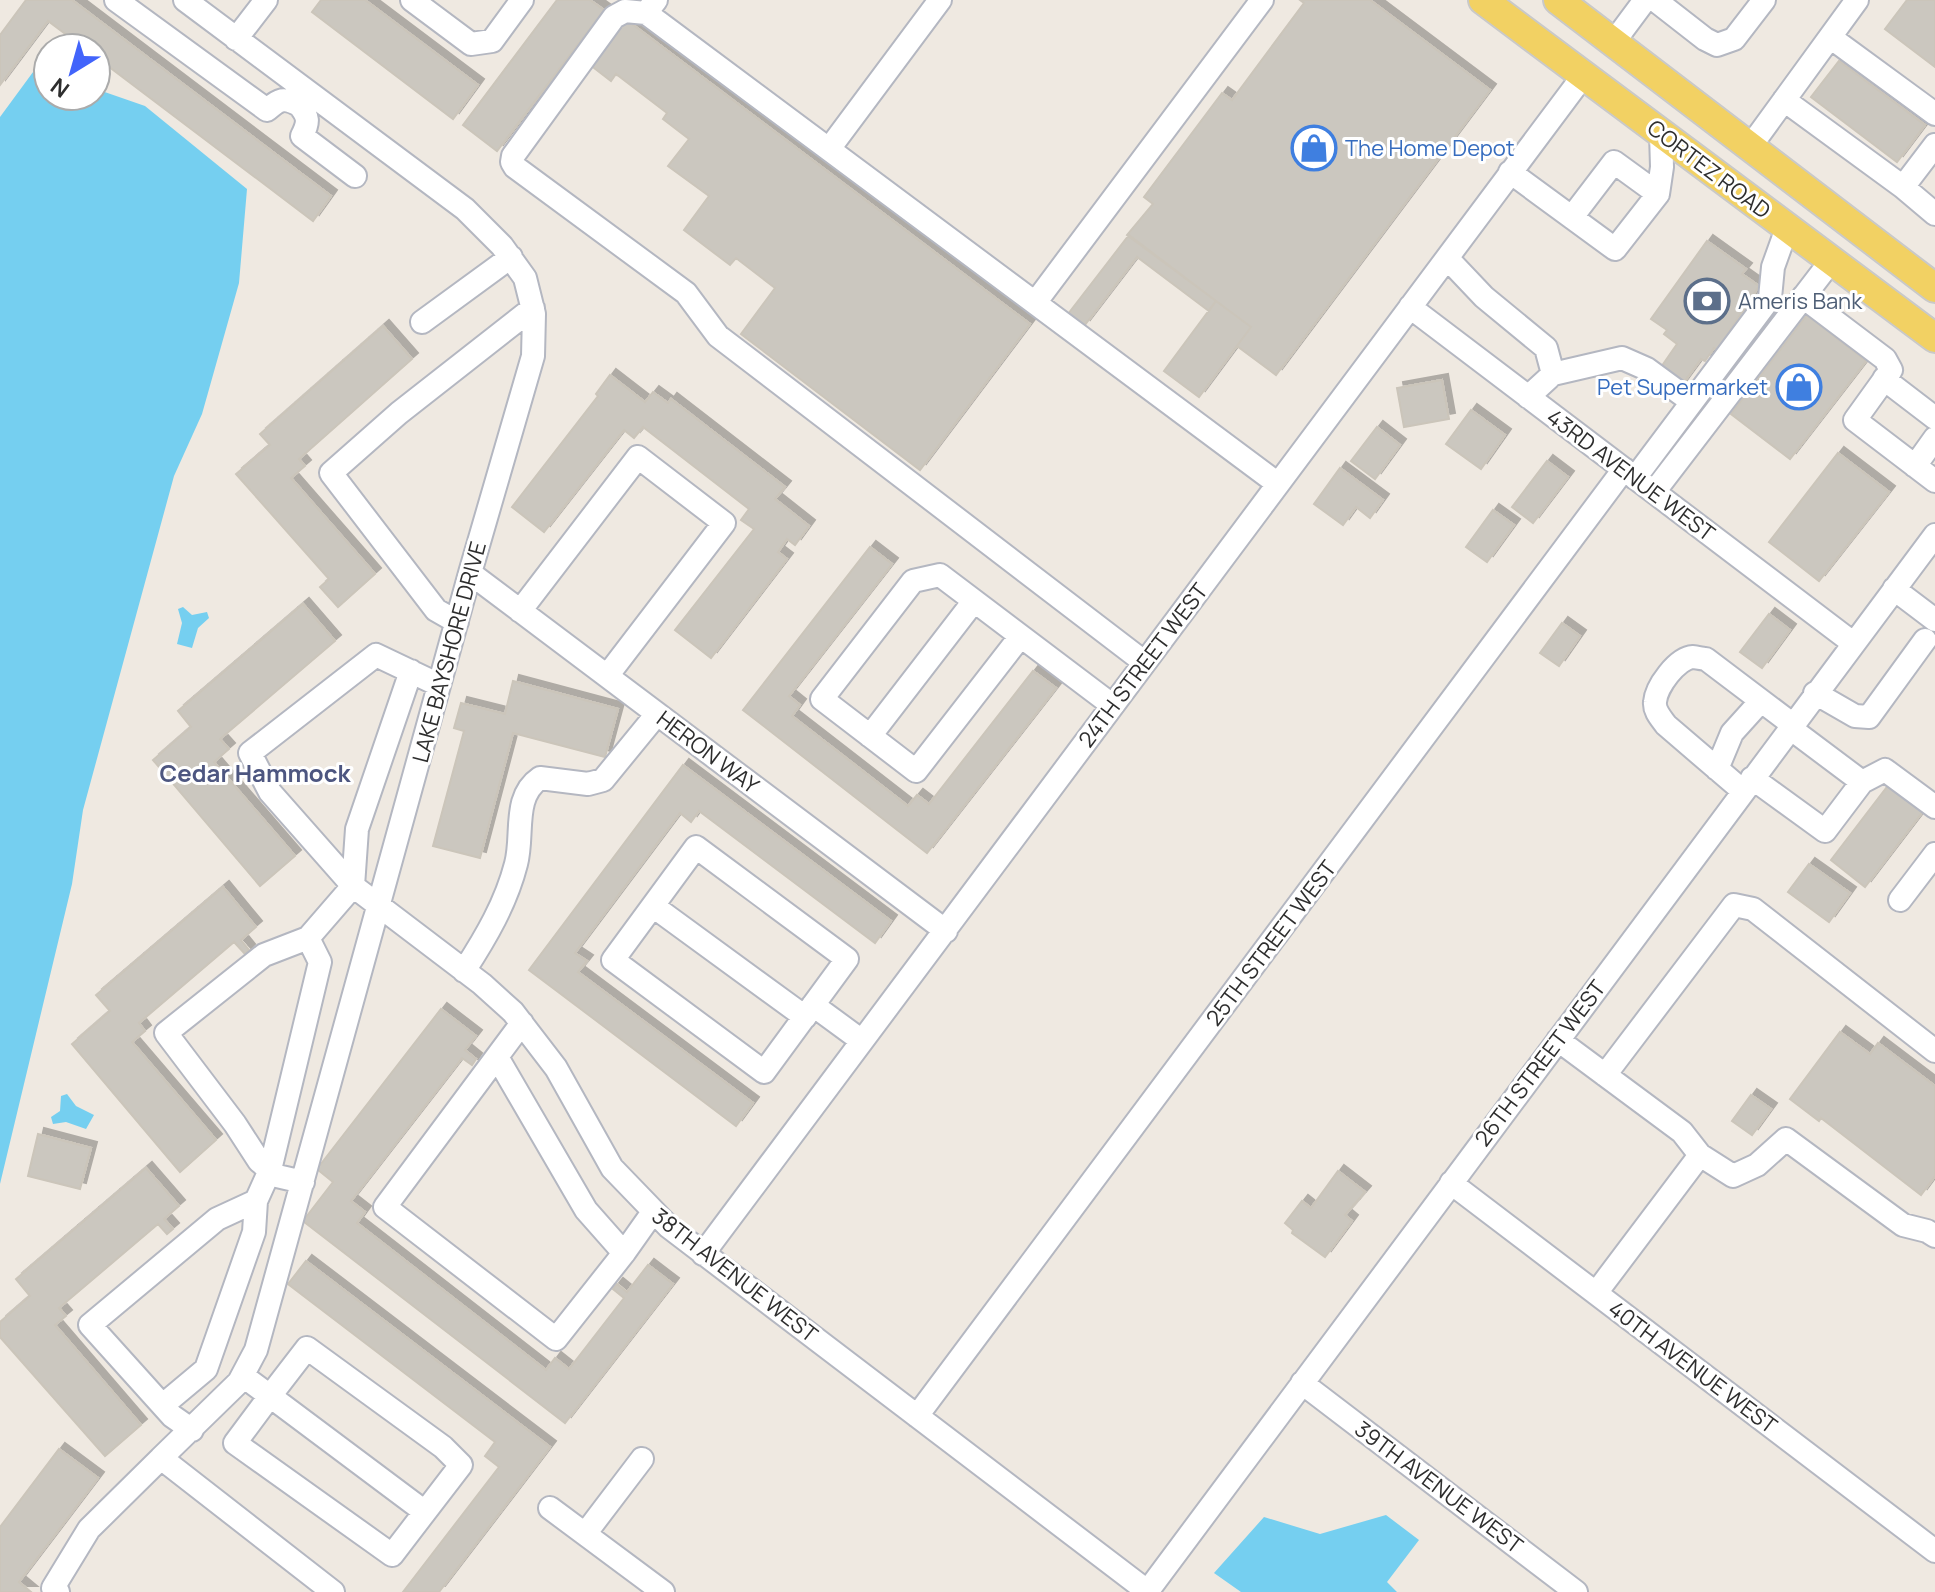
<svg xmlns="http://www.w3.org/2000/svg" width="1935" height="1592" viewBox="0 0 1935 1592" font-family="Manrope,sans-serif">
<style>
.water{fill:#75cff0}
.building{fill:#cbc7bf;stroke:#cbc5ba;stroke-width:2;filter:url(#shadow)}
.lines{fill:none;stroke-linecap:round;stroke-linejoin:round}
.minor-casing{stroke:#b4b7c1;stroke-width:26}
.major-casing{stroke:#c9c9c9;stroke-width:32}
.minor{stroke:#fff;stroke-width:22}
.major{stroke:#f2d163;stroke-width:28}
.labels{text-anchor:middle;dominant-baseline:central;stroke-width:6;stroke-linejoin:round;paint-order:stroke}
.shop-label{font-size:22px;fill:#366cbe;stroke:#fff;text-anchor:start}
.street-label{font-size:22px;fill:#2e2e2e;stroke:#fff}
.service-label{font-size:22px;fill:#4e5e75;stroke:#fff;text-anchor:start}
.neighbourhood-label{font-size:24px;font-weight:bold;fill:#4d5680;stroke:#fff}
</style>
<defs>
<filter id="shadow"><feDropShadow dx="6" dy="-6" stdDeviation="0" flood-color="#0004"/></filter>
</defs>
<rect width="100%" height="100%" fill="#efe9e1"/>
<path class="water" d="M36,68L48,72V96H96V89L145,106L247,189L239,283L202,414L174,476L83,810L72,884L0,1184V117Z
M183,607L192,615L207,612L209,618L198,628L192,648L177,644L182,623L178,609Z
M67,1094L76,1106L94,1115L86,1129L66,1122L53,1124L51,1117L60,1111L61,1096Z
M1386,1515L1419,1540L1387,1582L1397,1592H1241L1214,1573L1264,1517L1320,1534Z"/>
<path class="building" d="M26,0H72L331,196L313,221L96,57V48H84L48,21L0,85V35Z
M321,0H365L478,85L453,119L312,12Z
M557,0H590L604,10L497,151L463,125Z
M1300,0H1370L1490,90L1276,375L1237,346L1251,327L1127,235L1153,204L1144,197L1222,93L1232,100L1304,3Z
M1907,0H1935V67L1885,29Z
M624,18L1030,324L920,470L741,334L775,288L736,258L730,265L684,230L709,196L668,166L689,139L663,119L667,113L616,74L611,81L589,64Z
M1839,61L1925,125L1897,162L1811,97Z
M1129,235L1216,301L1209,311L1137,257L1084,326L1068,314Z
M1707,241L1746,269L1742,274L1759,286L1717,350L1714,348L1705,361L1701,359L1681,386L1659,370L1677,344L1664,334L1667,330L1651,319Z
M1216,301L1251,327L1199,397L1164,371Z
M1807,315L1866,361L1790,459L1731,414Z
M383,326L412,359L299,459L305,466L291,478L375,574L338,607L320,587L329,579L236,474L270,445L260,434Z
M610,375L645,402L653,392L668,403L671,399L785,487L775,499L809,526L795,545L787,539L778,552L787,559L711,658L675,630L754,529L741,520L749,509L643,427L634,438L624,430L544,532L512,507L598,396L596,394Z
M1442,380L1449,419L1404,427L1397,388Z
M1471,410L1505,435L1481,469L1446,444Z
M1377,427L1400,445L1375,479L1351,461Z
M1838,453L1889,492L1819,581L1769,542Z
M1547,461L1568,477L1533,523L1512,507Z
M1340,468L1383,500L1370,518L1356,507L1343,525L1314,504Z
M1493,510L1514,525L1487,562L1466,547Z
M870,547L892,564L789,696L800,705L792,716L908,806L917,795L929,804L1033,671L1056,688L927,853L743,710Z
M303,604L335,641L220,739L229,749L214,762L295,856L260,886L153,760L191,727L178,711Z
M1769,614L1790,630L1762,668L1740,652Z
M1562,623L1580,636L1559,666L1540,653Z
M513,681L618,709L605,757L513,733L480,858L433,846L464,731L454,728L461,703L505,714Z
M683,765L891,921L875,943L699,811L691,822L680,813L575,953L587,961L578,972L753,1103L736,1126L529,970Z
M1890,783L1924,810L1865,887L1831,860Z
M1809,864L1850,893L1829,922L1788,892Z
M223,887L256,927L241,940L249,950L245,954L234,942L139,1023L145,1031L132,1042L216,1140L180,1172L72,1044L110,1011L96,995Z
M441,1009L476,1036L465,1050L476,1059L472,1065L462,1058L351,1201L365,1212L357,1223L546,1370L555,1358L569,1369L624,1298L613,1289L617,1284L627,1292L648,1265L673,1284L565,1423L303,1221L333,1182L317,1169Z
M1840,1032L1870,1054L1878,1043L1935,1086V1176L1921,1195L1821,1118L1819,1121L1790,1099Z
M1751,1095L1771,1109L1752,1135L1732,1121Z
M38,1134L91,1148L80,1189L28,1176Z
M146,1168L179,1206L164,1219L173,1229L167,1234L158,1224L59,1308L66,1316L55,1325L141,1425L105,1456L0,1337V1322L30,1296L16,1279Z
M1338,1171L1365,1192L1345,1215L1352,1221L1325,1257L1292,1233L1293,1230L1285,1223L1302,1201L1311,1208Z
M306,1261L550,1447L439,1592H403L499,1467L485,1456L495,1442L288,1284Z
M59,1449L98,1478L19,1582L31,1592H0V1527Z"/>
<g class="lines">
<g class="minor-casing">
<path id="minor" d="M116,0L267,110C279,99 284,97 299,105L308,93
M412,0L471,44L492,41L522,0
M656,0L646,13L1278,484
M1655,0L1705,39L1717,45L1734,39L1764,0
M646,13L625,11L614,17L513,156L512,162L515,167L686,293L718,336L1144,662
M1830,37L1935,114
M236,39L266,0
M1613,43L1645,0
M1784,100L1903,187L1935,145
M299,105C309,117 309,122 302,136L355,176
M1750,147L1857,0
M829,149L940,0
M1510,172L1615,249L1658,194L1662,167L1661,134
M1903,187L1935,214
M1572,217L1614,162L1658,194
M1447,258L1484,297L1546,348L1553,374
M1803,297L1885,359L1891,370L1855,420L1935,481
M1035,303L1262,0
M1410,307L1853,643
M422,322L511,257
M1884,379L1935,418
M1528,397L1553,374L1622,358L1647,369L1692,402
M1915,466L1935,438
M1635,478L1770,298L1773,267L1787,228
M1654,492L1831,261
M470,573L946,931
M1894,589L1935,620
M520,611L638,457L724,523L607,676
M457,622L436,610L331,473L399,413L533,308
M1020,637L916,771L822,699L913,581L940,575L1112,705
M439,685L376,655L250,753L270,792L353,886L482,984L513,1012L556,1068L612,1168L669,1227L1147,1591
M1815,693L1855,716L1869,717L1925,640
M870,736L974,601
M1717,769L1732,733L1760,702
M1752,778L1825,831L1862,782L1790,728
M1862,782L1885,770L1935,807
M1743,791L1666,725C1661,718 1654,711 1655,702C1656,687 1677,658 1693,657C1694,657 1704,659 1706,659L1792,724
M696,847L847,959L764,1072L613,960Z
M1900,900L1935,854
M653,906L805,1017
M464,971C486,937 506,903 516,864C524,835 512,797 540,778L588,784L603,780L657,714
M813,1005L862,1041
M522,1023L385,1207L556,1339L624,1253L653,1212
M1558,1040L1682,1132L1700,1155L1596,1293
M497,1057L586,1210L624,1253
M1605,1075L1734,905L1753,909L1935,1051
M1700,1155L1733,1176L1757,1165L1786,1139L1903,1225L1927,1231L1935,1236
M303,1182L277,1176L259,1161L235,1124L166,1033L264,955L308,938L353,886L357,829L411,671
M1451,1183L1935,1551
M703,1254L1583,76
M243,1376L270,1396L235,1443L392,1555L461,1465L443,1447L307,1348L270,1396L425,1512
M1302,1383L1576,1592
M163,1405L206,1369L254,1232L256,1201
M917,1416L1624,469
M192,1430L172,1416L90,1325L217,1219L256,1201L270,1170L320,962L308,938
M161,1458L239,1382L256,1350L470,573L533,356L534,314L525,278L502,246L465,209L185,0
M550,1508L663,1592
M585,1534L642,1459
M58,1592L53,1588L89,1529L161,1458L333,1592
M1147,1592L1935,535"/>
</g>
<g class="major-casing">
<path id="major" d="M1483,0L1935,338
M1558,0L1935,288"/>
</g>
<use href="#minor" class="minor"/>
<use href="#major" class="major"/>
</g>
<defs>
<g id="shop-ring" transform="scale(2.3)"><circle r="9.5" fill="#fff" stroke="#3f7fe0" stroke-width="1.5"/><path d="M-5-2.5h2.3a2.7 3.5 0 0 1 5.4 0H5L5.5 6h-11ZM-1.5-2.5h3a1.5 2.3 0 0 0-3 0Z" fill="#3f7fe0"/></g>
<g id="bank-ring" transform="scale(2.3)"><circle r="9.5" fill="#fff" stroke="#5c6f8a" stroke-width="1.5"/><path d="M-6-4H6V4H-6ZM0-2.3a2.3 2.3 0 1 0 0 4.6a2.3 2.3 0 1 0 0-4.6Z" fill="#5c6f8a"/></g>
</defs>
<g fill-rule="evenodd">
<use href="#shop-ring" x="1314" y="148"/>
<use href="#bank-ring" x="1707" y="301"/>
<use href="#shop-ring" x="1799" y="387"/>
</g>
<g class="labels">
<g class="shop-label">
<text x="1345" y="148">The Home Depot</text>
<text x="1768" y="387" text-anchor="end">Pet Supermarket</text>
</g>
<g class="street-label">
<text transform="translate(1709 169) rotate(37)">CORTEZ ROAD</text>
<text transform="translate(1631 475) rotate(37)">43RD AVENUE WEST</text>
<text transform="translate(449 652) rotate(-75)">LAKE BAYSHORE DRIVE</text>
<text transform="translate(1143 665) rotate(-53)">24TH STREET WEST</text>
<text transform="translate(708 752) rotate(37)">HERON WAY</text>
<text transform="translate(1271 943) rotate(-53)">25TH STREET WEST</text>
<text transform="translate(1540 1063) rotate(-53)">26TH STREET WEST</text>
<text transform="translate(735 1275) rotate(38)">38TH AVENUE WEST</text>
<text transform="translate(1693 1367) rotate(37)">40TH AVENUE WEST</text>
<text transform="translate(1439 1487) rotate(37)">39TH AVENUE WEST</text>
</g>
<g class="service-label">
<text x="1738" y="301">Ameris Bank</text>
</g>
<g class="neighbourhood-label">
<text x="255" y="772">Cedar Hammock</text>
</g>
</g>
<g transform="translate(72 72) rotate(217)"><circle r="38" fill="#ffffff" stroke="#ababab" stroke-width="2"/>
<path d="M0-6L14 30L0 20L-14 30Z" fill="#4264fb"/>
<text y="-12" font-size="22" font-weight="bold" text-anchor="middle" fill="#2e2e2e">N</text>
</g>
</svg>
